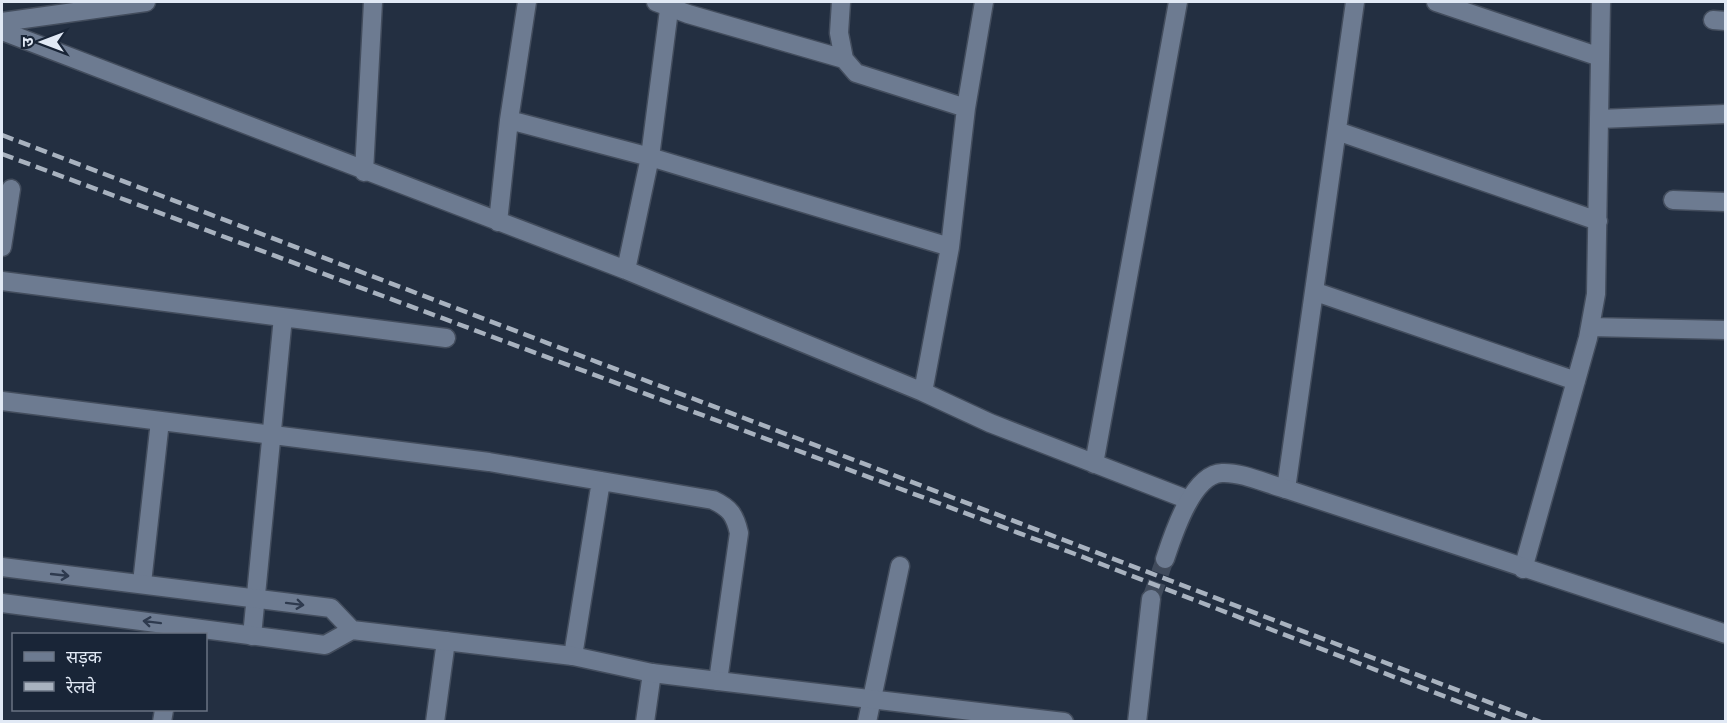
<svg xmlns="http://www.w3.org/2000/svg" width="1727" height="723" viewBox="0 0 1727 723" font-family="'Fira Sans Condensed','Noto Sans Devanagari',sans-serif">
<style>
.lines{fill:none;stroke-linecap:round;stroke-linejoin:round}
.secondary-tunnel{stroke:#404b5c;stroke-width:18;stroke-dasharray:18 9;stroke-linecap:butt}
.street-casing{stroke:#434d5d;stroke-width:21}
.secondary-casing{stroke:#434d5d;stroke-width:21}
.street{stroke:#6d7b91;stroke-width:18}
.secondary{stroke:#6d7b91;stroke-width:18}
.rail{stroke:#a8b2bf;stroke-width:4.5;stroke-dasharray:12 6;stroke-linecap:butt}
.oneway{stroke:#2e3a4e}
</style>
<rect width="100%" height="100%" fill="#232f41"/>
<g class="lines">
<path class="secondary-tunnel" d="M1151,599L1165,559"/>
<g class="street-casing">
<path id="street" d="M656,2L688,14L844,59
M841,2L839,33L844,59L856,73L966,108L950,247L923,392L990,423L1189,500
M1436,2L1600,57
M1713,20L1726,21
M2,22L146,2
M2,31L626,270L923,392
M966,108L984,2
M1599,119L1726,114
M509,120L650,157L950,247
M1337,131L1598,221
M364,172L373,2
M1673,200L1726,202
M498,222L509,120L527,2
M2,247L11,189
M626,270L650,157L670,2
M2,281L446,338
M1316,292L1576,381
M1590,327L1726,330
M2,401L489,462L713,500C730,508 735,515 739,533L718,681
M1094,464L1178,2
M1286,489L1355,2
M1523,569L1588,338L1596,294L1601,2
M142,583L160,421
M252,636L283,317
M573,656L601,481
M162,722L164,710
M435,722L446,641
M645,722L652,673
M867,722L900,566"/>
</g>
<g class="secondary-casing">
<path id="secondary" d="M1165,559C1173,535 1192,474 1222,473C1242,472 1267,484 1286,489L1726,634
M2,567L331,608L352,630
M2,603L325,645L352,630L573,656L652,673L718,681L1064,722
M1137,722L1151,599"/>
</g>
<use href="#street" class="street"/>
<use href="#secondary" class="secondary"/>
<path class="rail" d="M2,135L1541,722
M2,154L1075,554L1511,722"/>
</g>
<defs><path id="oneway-shaft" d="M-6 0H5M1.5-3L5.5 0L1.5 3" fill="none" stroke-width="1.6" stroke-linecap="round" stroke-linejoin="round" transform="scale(1.5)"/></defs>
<g class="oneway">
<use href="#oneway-shaft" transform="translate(60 575) rotate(6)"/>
<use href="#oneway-shaft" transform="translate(295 604) rotate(7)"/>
<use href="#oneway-shaft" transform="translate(152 622) rotate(-173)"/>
</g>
<rect width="1727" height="723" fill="none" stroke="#e1e9f5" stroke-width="6"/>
<rect x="12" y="633" width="195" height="78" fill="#192537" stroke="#697383" stroke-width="1.5"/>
<rect x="24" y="652" width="30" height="9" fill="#6d7b91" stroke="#697383" stroke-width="1.5"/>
<text x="66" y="663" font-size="18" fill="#e1e9f5">सड़क</text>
<rect x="24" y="682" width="30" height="9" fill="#a8b2bf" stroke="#697383" stroke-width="1.5"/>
<text x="66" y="693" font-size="18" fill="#e1e9f5">रेलवे</text>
<g transform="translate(42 42) rotate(270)" stroke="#192537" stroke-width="4.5" paint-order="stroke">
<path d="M0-4.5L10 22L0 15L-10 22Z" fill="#e1e9f5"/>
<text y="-9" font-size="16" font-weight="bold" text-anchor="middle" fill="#e1e9f5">उ</text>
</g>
</svg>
